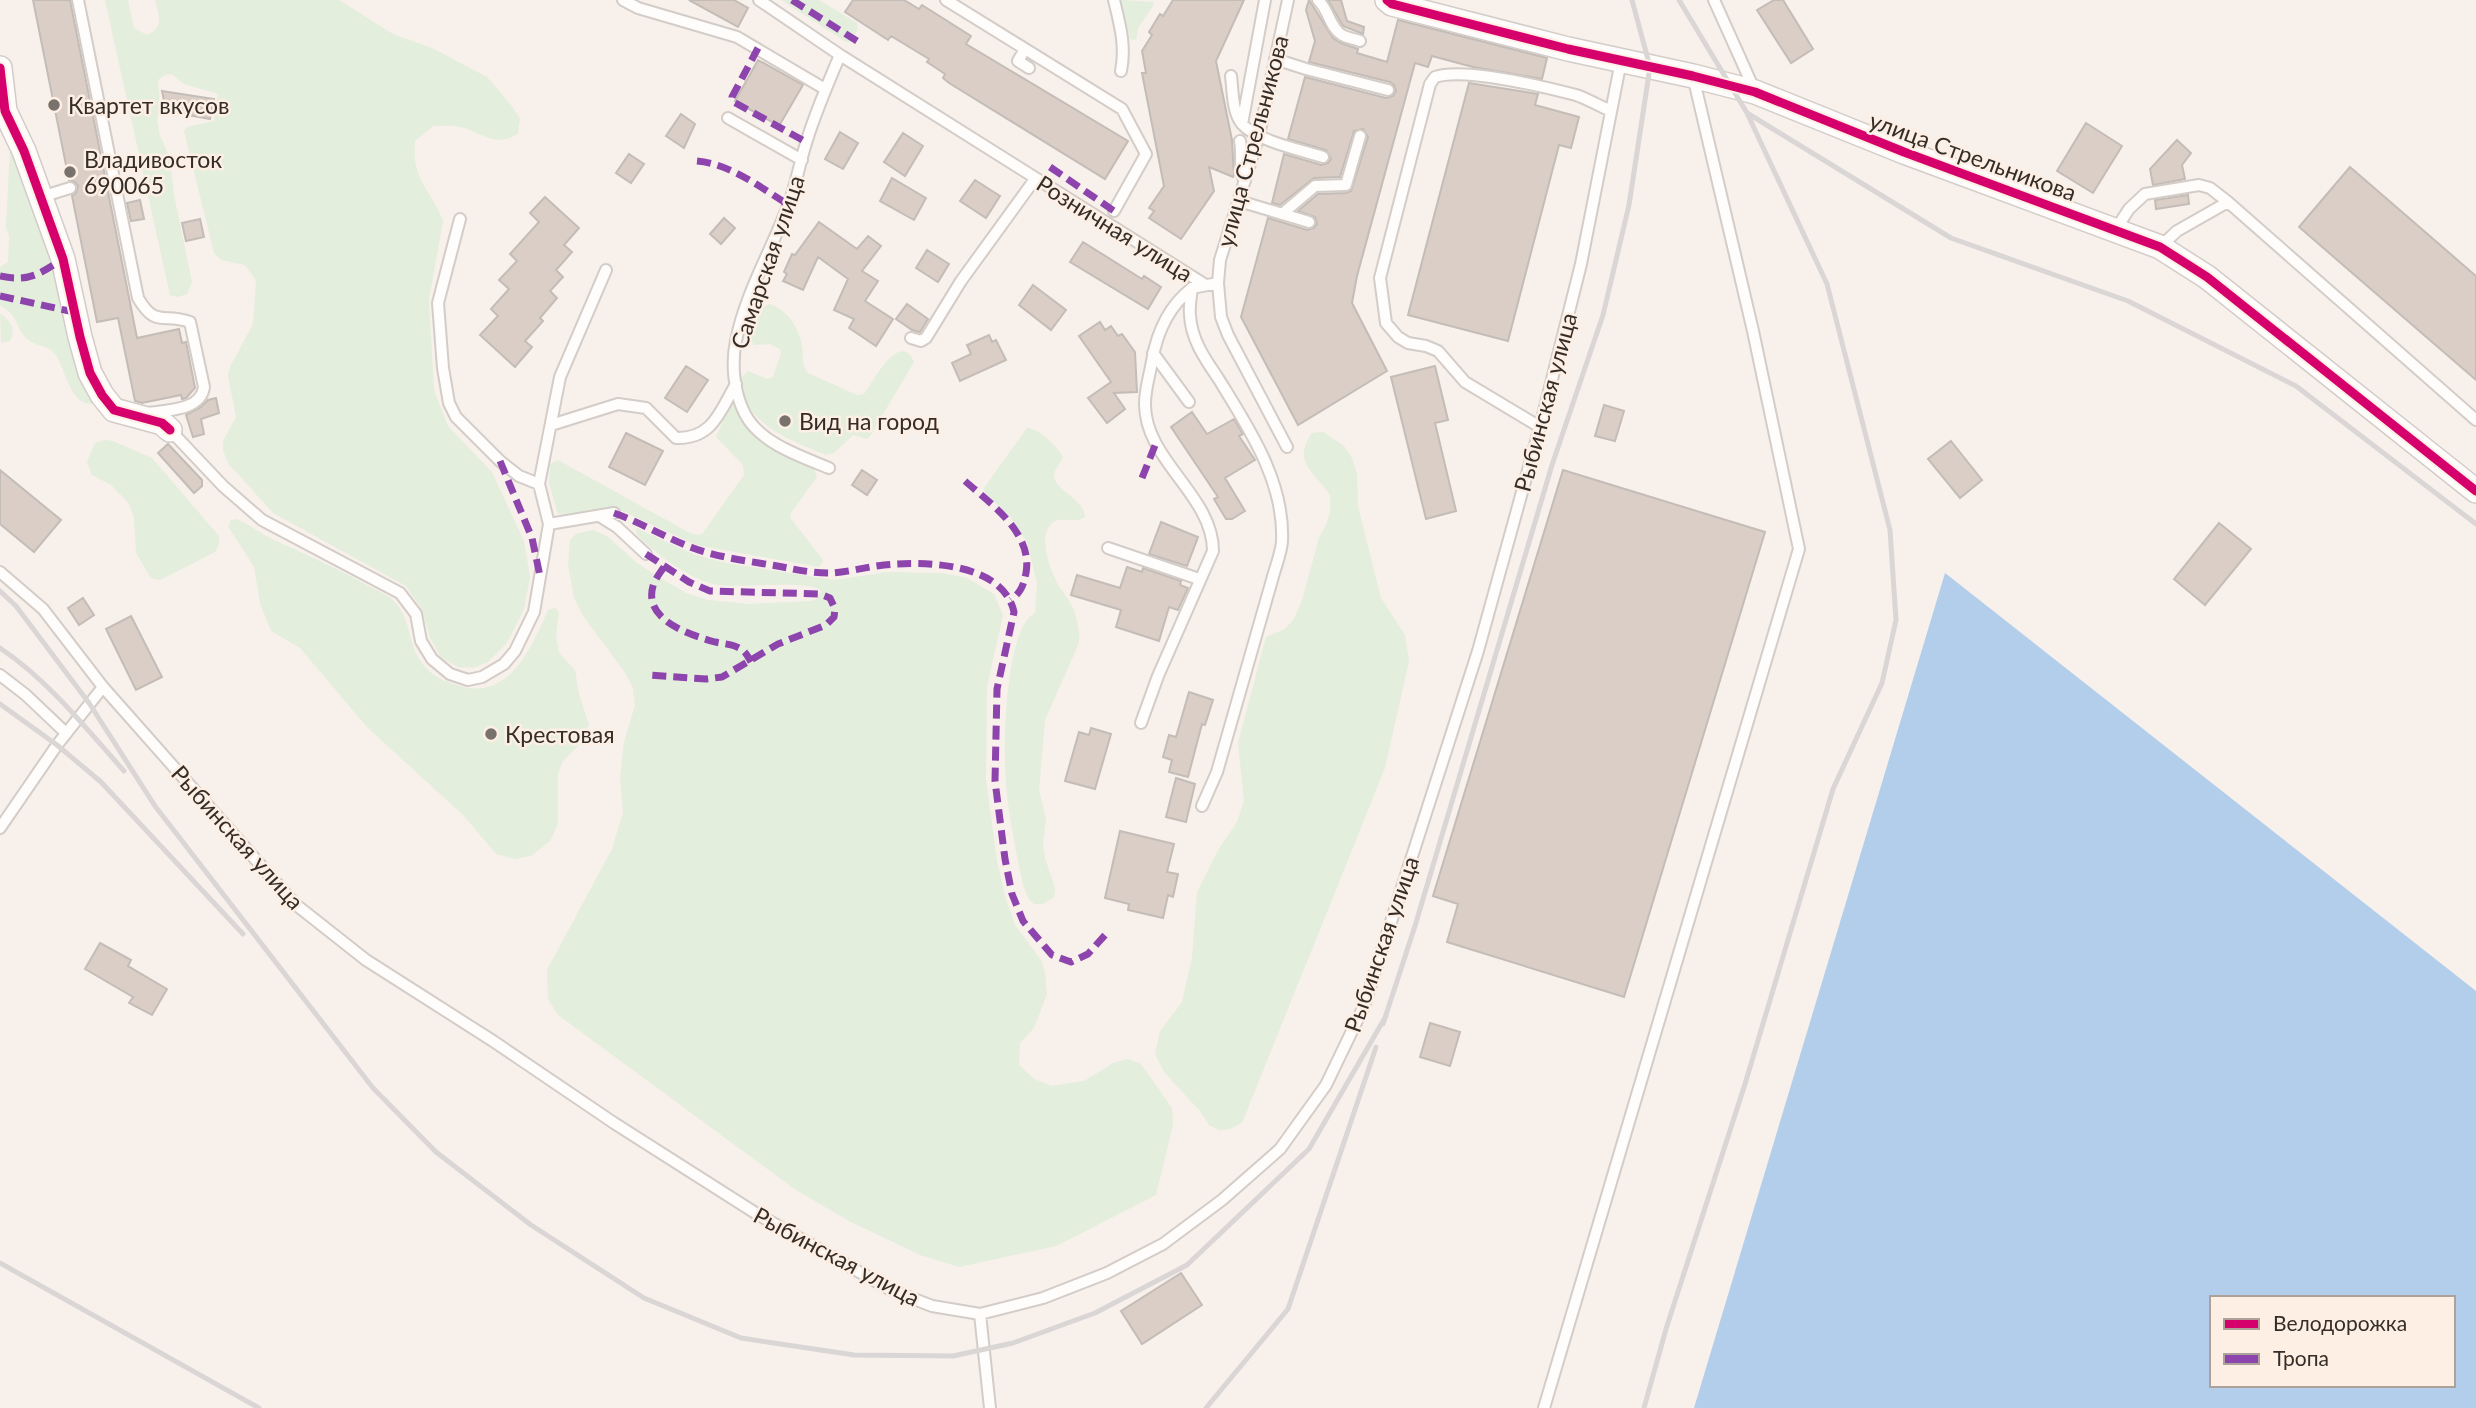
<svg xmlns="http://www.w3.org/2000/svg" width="2476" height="1408" viewBox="0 0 2476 1408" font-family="Lato,sans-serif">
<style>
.green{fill:#e3eedd}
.water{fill:#b2ceea;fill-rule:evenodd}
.building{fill:#dbcec6;stroke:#c3bcb7;stroke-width:2}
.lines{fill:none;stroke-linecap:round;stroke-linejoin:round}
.service-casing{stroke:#d3ccc7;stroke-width:14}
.minor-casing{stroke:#d3ccc7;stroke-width:26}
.service{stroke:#fefdfc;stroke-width:10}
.minor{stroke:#fefdfc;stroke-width:23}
.rail{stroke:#d9d6d5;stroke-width:5}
.quiet{stroke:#8e44ad;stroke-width:7;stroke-dasharray:14 7;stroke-linecap:butt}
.cycleway-casing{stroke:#feefe5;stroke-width:13}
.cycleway{stroke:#d6006c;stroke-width:9}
.poi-dot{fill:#79716c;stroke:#feefe5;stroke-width:2.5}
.labels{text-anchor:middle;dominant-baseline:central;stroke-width:5;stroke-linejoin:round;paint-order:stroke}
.poi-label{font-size:23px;fill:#342d28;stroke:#feefe5;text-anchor:start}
.street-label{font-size:23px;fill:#342d28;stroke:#feefe5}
</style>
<rect width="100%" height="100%" fill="#f8f0eb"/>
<path class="green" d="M105,0H128L134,28L147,35C164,28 159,16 155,0H339L393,34L432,48L487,77L511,105L520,118L518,134C493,148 484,133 461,127C452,125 441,126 433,126L415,141C411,181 431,188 443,221L429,300L434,390L448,426L492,472L524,541L530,577L524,609L507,643L488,662L473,668L458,667L441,657L430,638L422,610L406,586L273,513L228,463L223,450V441L236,417L228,375L231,365L253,324L256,280L245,265L221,260L214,253L184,131L187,127L214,121L218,94L184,84L172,74L165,75L158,80L160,104L157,120L160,136L170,158L174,195L192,282L187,294L178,297L170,295Z
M781,0H819L857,23L858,29L850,42H846Z
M1121,0L1154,2L1153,6L1138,28L1136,40L1130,39Z
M10,146L36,199L95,402L92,404C69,404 66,369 55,354C48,345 34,346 26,338C14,325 20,317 0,305V267L8,262L9,236L6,227Z
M769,304C787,309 799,328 802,346C804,356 801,366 808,373L857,395L864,394C873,382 900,329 914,362L870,436L867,439L853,435L834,453L826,455C791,440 741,424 741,378L748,371L767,379L773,377L781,353L780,349L770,344L754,345L750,338C754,324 755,310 769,304Z
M0,313C11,321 16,329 10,341L1,343Z
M732,400L750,431L769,445L814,468L817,477L790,514L791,519L820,556L823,561L819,567L696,545L616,508L597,513L558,514L549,483L550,464L558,460L688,532L697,535L702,534L744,475L743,465L716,437Z
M1027,428C1040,429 1056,445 1063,457C1061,463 1053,471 1054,477C1057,492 1083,498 1085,517C1075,525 1059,514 1050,525C1037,541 1053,578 1063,592C1067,599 1072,603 1074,611C1078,622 1080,632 1079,643L1045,720L1039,790L1046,819L1043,843L1045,858L1055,888L1054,897L1043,904H1034L1028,898L1023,885C1016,852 1009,818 1006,784C1003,751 1004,629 1035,613L1037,583L1027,542L1010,517L985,493L984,488Z
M1323,432L1344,446L1351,456L1357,473L1358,506L1381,598L1405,635L1409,661L1385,768L1242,1123L1230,1129L1219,1130L1209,1125L1200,1111L1164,1072L1155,1054L1160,1031L1182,1002L1192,958L1197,892L1217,852L1237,822L1244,801L1238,743L1266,637L1285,629L1294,619L1302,600L1319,538L1326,525L1330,513V495C1316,472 1291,464 1312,433Z
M105,440L113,441L152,458L219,536V544L215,552L160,580L151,578L136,553L134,518L128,502L111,485L92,475L87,462L95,443Z
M237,519C250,525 261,534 274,540C305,554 336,568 365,584C374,589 386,594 393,600C412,618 407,647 425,667C433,676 445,682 457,685C509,703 531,648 548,610L555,608L559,612L556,636L559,653L575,670L579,694L589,725L582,742L562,762L558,775V824L550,841L531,856L515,859L496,854L463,815L368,728L300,648L271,631L260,603L254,567L228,526L231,520Z
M636,528L693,554L726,563L834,580L888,572L942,573L967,578L994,594L1003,615L987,687L986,779L997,861L1005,896L1015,925L1041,960L1045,973L1047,994L1034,1028L1020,1043L1019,1065L1034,1079L1052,1086L1084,1081L1115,1062L1128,1059L1141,1064L1172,1108L1173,1125L1156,1195L1056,1246L959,1267L920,1255L849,1221L796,1190L558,1015L548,999L547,970L612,849L623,812L620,778L624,742L635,705L633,688L624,671L583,616L574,598L568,564L570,540L576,534L593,530L607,536L637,563L657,576L686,593L708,600L749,604L811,601L817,599L821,591C808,578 737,590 713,584C685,576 659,556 639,537L636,532Z"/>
<path class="water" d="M1945,573L2476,991V1408H1694ZM2212,1298H2453V1385H2212Z"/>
<path class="building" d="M33,0H70L137,338L179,329L182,343L186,342L195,388L186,398L182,399L181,395L142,403L135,401L118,318L97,322L72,196L76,193L78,186L75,182L69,180Z
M689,0H734L748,8L738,27Z
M853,0H904L919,9L922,5L971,36L966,44L1128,141L1105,179L949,83L943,78L945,74L927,62L929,59L891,36L888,40L845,12Z
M1173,0H1244L1216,61L1232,140L1234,175L1233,177L1209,167L1214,191L1181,239L1149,218L1154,211L1149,208L1164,186L1142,73H1146L1142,51L1152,35L1149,32L1160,14L1163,16Z
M1309,0L1333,38L1341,43L1358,49L1357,53L1387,62L1398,20L1547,58L1542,79L1473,67L1432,56L1428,67L1415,63L1357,276L1352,303L1387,371L1298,425L1241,317L1268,218L1307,230L1314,228L1317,224L1315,217L1298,211L1318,194L1346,193L1351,191L1368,137L1363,129L1354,131L1340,177L1314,178L1280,205L1272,203L1284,154L1321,165L1328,163L1331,159L1326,150L1288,139L1305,77L1386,98L1393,96L1396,91L1394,85L1390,82L1309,62L1315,41L1306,10Z
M1328,0H1341L1347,21L1364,27L1363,34L1343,26Z
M1774,0H1783L1813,49L1791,63L1757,10Z
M758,60L803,85L779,126L735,101Z
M1469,83L1538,94L1535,105L1579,117L1571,148L1559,145L1508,341L1408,315Z
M162,91L214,99L210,119L166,111Z
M681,114L695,124L684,148L666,136Z
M2086,123L2122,146L2093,193L2057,171Z
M840,132L858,143L843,169L825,159Z
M903,133L923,146L905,176L884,162Z
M2177,140L2191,153L2182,165L2185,179L2153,185L2150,169Z
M629,154L644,164L631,183L616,173Z
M2350,167L2476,276V380L2299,227Z
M892,178L926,198L914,220L880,201Z
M975,180L1000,196L986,218L960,201Z
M2188,195L2189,204L2156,209L2155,200Z
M545,197L579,228L564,245L572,252L556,270L563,277L550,291L557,298L540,318L543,321L525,341L532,347L515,367L480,335L498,316L491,309L509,289L499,280L517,261L510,254L539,222L530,213Z
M140,200L144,219L131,221L127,203Z
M724,218L735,228L721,244L710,234Z
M200,219L204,237L186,241L182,223Z
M819,222L857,249L868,236L881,246L862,271L878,281L865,301L893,319L876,346L849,328L854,319L834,310L848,279L818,257L803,290L783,281L787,274L784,272L792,254L795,255Z
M1083,242L1142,279L1144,276L1161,287L1148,309L1070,262Z
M927,250L949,264L938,282L916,268Z
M1033,285L1066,310L1051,330L1019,305Z
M907,304L928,319L920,332L912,330L896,319Z
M1100,322L1105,330L1111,326L1118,336L1122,334L1135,352L1137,392L1114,393L1125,409L1107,423L1088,398L1111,382L1079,336Z
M989,335L992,342L996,340L1006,360L960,381L952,363L971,354L967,345Z
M686,366L708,380L687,412L665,398Z
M1435,366L1448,420L1435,423L1456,511L1426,519L1391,377Z
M216,398L219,413L201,419L204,434L193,437L186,415L201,407L208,400Z
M1604,405L1624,411L1615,441L1595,436Z
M1192,412L1207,434L1234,419L1243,434L1239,436L1255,460L1225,478L1245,511L1232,519H1226L1214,499L1218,497L1171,427Z
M626,433L663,451L645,485L609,467Z
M1951,441L1982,480L1960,498L1928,459Z
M168,444L202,480V486L194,493L158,453Z
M0,470L61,520L34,552L0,524Z
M862,470L877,480L867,495L852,485Z
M1563,470L1765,532L1624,997L1447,942L1458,904L1433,896Z
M1161,522L1198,537L1187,566L1149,554Z
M2219,523L2251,549L2205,605L2174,579Z
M1127,567L1142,572L1143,568L1181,581L1180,585L1188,588L1178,610L1169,607L1159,641L1116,627L1121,610L1071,595L1077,575L1120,588Z
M83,598L94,615L79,625L68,608Z
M131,616L162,677L136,690L106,629Z
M1189,692L1213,700L1205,725L1202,724L1188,777L1169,772L1172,760L1163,757L1169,735L1176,737Z
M1091,728L1111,734L1095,789L1065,781L1079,732L1089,735Z
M1176,778L1195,784L1186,822L1166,817Z
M1120,831L1174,844L1167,872L1178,874L1173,897L1168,895L1163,918L1128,910L1129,904L1105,898Z
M100,943L131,960L128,966L167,989L152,1015L129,1003L133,997L85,969Z
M1430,1023L1460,1032L1450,1066L1420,1057Z
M1181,1273L1202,1305L1142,1344L1121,1311Z"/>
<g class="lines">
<g class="service-casing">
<path id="service" d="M78,0L138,298C156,329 164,312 190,322L204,387C201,411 166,410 148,413
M623,0L638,8L737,37L825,89
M759,0L840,55L1204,284
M946,0L1122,109L1146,154L1114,211
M1114,0C1120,25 1126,46 1121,71
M1318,0C1329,10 1330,28 1342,35C1347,38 1355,39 1360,41
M1714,0L1754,89
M1025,49L1018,61L1029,68
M1275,59L1306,69L1388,90
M1231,76C1233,91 1232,112 1242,124C1257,141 1301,150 1323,157
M728,118L802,160
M1242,124L1265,0
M1240,141C1243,155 1238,172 1245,181
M41,197L70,188
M1239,201L1309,222
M1282,214L1315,186L1346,185L1360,136
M460,219L438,303L443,368L449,403L456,417L500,461L519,476L539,484
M2116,229L2129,209L2145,194L2199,185L2210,188L2228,202
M2160,247L2177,231L2228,202L2476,420
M1218,283L1220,260L1259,135L1288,0
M911,338L921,341L926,338L961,281L1035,179
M1153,353L1189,402
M551,425L618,404L646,408L676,438C713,439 720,411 736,384
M1540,427L1465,382L1438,351L1426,346L1408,343L1398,337L1386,323L1380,278L1430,84L1435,77C1463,67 1545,87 1576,95C1588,99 1599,106 1611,111
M170,430L223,486L262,520L400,593L416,614L421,641L432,659L450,674L468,680L482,677L504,664L515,651L534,612L549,524L539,484L560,377L606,270
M829,468C800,456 760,443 745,414C734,393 731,364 736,341C745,294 771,251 788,206C796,185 800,161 807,140C816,111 828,83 840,55
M601,517L617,527L646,554
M549,524L614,513
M1108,548L1199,579
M0,572L43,609L103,687L295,904L366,960L493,1041L614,1123L757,1214L891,1290L932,1306L980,1314L1043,1298L1107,1273L1163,1244L1222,1200L1280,1149L1326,1085L1364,1006L1478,651L1540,427L1581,264L1621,61
M0,675L26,695L66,733
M1141,723L1158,676L1213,551C1213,495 1144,460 1145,403C1145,389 1150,374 1152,361C1157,332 1169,306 1192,288
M1202,806L1217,772L1274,573C1277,563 1281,552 1282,542C1285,481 1248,427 1218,378C1205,359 1191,339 1190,315C1189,306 1191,296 1192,288L1218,283L1221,317L1228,335L1287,447
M0,828L57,745L103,687
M980,1314L990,1408
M1544,1408L1799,549L1753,331L1693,76"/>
</g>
<g class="minor-casing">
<path id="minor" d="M1387,0L1392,4L1568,49L1693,76L1755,92L1904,152L2160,247L2207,277L2476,491
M0,68L5,111L24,151L63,259L80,337L90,373L102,395L114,410L162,423L170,430"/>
</g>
<use href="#service" class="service"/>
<use href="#minor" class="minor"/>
<path class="rail" d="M1747,113L1951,238L2128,301L2296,386L2476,524
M0,591L16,606L89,703L155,806L373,1088L436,1152L531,1225L644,1298L741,1338L854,1355L953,1356L1013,1343L1095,1313L1187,1265L1309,1149L1386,1016
M0,648C49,681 85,727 124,771
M0,704L57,745L101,782L243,934
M1383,1024L1415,926L1552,465L1603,315L1629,205L1650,67L1632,0
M0,1263L259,1408
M1206,1408L1288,1309L1376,1047
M1644,1408L1666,1329L1745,1084L1833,789L1882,683L1896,620L1890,530L1827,284L1747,113L1679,0"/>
<path class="quiet" d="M792,0L857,41
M758,48L732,97V101L806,142
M697,161C731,164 761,188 789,205
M1050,167L1114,211
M0,276C30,282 39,274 63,259
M0,296L74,312
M500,461L532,538L540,576
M1142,478L1156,443
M965,481C991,504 1033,533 1026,573C1023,586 1022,591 1011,600
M614,513C642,523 666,538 693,548C723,559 757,562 788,568C801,571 817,573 831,573C848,572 866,567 884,565C924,561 1003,562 1014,612L997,689L995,781L1005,859L1012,894L1023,921L1052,955L1071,962L1088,954L1105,935
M646,554L689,582L710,591L820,594L830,598L835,609L834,617L826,625L778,644L722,677L706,679L650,675
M664,567C660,573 655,579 653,586C643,620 690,635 715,642C724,644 733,644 741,649C746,652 748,657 751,662"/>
<g class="cycleway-casing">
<path id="cycleway" d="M1387,0L1392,4L1568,49L1693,76L1755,92L1904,152L2160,247L2207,277L2476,491
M0,68L5,111L24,151L63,259L80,337L90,373L102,395L114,410L162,423L170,430"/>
</g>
<use href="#cycleway" class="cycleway"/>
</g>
<g class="poi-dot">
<circle cx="54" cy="105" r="7"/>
<circle cx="70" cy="172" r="7"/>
<circle cx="785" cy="421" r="7"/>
<circle cx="491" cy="734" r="7"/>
</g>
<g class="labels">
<g class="poi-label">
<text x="68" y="105">Квартет вкусов</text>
<text x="84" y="159">Владивосток<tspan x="84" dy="26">690065</tspan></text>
<text x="799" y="421">Вид на город</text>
<text x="505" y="734">Крестовая</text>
</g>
<g class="street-label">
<text transform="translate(1252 141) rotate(-75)">улица Стрельникова</text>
<text transform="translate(1973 156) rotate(20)">улица Стрельникова</text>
<text transform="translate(1115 228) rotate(32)">Розничная улица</text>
<text transform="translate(767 262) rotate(-71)">Самарская улица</text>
<text transform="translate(1545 402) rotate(-75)">Рыбинская улица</text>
<text transform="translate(238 837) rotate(48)">Рыбинская улица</text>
<text transform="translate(1381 944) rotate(-71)">Рыбинская улица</text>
<text transform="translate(837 1256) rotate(28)">Рыбинская улица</text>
</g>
</g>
<rect x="2210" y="1296" width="245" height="91" fill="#feefe5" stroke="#ada199" stroke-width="2"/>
<rect x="2224" y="1319" width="35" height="10" fill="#d6006c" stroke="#ada199" stroke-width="2"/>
<text x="2273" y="1331" font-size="21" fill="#342d28">Велодорожка</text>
<rect x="2224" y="1354" width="35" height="10" fill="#8e44ad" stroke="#ada199" stroke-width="2"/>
<text x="2273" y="1366" font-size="21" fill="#342d28">Тропа</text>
</svg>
